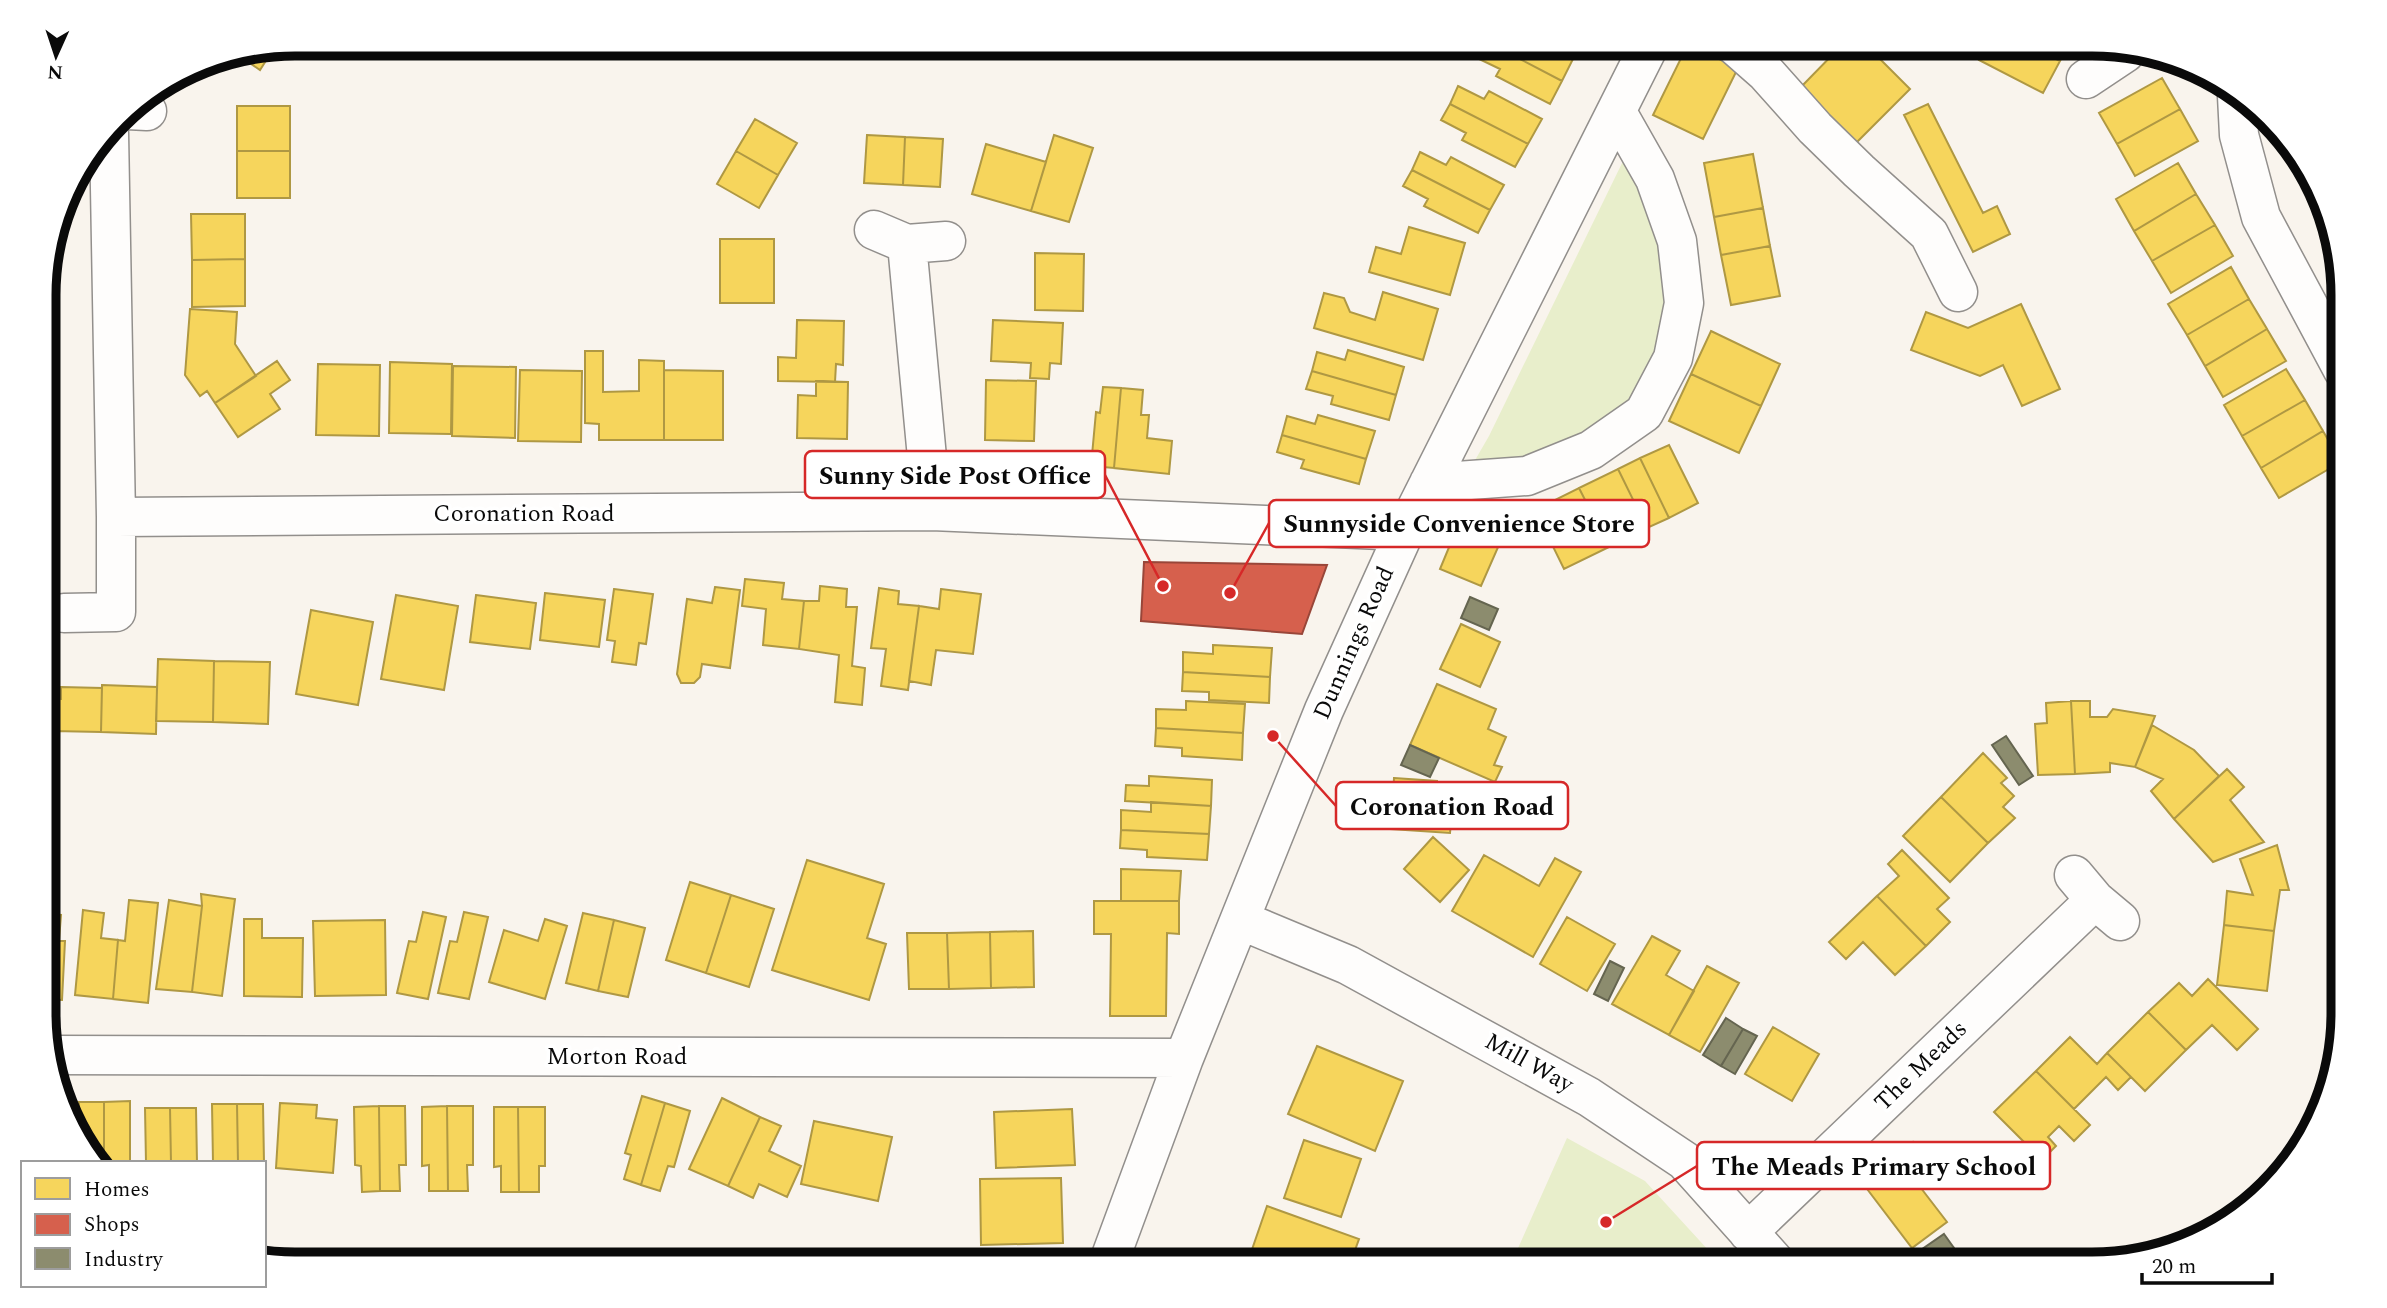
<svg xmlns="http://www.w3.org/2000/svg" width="2387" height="1308" viewBox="0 0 2387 1308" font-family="Spectral,serif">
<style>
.green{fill:#e8eecb}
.homes{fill:#f6d55c;stroke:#af9843;stroke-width:2}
.shops{fill:#d6604d;stroke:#994639;stroke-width:2}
.industry{fill:#8c8c6e;stroke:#656550;stroke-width:2}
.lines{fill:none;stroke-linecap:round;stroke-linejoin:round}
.minor-casing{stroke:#928f8c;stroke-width:41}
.minor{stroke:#fefdfc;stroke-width:38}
.labels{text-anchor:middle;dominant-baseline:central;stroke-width:7;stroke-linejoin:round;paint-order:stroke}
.street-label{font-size:24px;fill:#0a0a0a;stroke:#fff}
.rim{fill:none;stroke:#0a0a0a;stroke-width:9}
.leader{fill:none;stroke:#d62828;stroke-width:2.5}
.callout-dot{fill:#d62828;stroke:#fff;stroke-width:2.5}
.callout{fill:#fff;stroke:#d62828;stroke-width:2.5}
.callout-label{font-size:26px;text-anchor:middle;font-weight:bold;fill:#0a0a0a}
</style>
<rect width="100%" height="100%" fill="#f9f4ed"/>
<path class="green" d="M1625,157L1650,210L1673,311L1638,400L1552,455L1467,474L1489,436Z
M1567,1138L1645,1181L1721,1264H1511Z"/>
<path class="homes" d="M1482,44H1491L1562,81L1550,104L1496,76L1500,69L1475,57Z
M1491,44H1554L1575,55L1562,81Z
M1688,44L1738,68L1703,139L1653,115Z
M1843,44H1865L1910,89L1854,145L1798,90Z
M1987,44H2026L2060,61L2043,93L1979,60Z
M2026,44H2069L2060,61Z
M274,48L260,70L238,55Z
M2162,78L2180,109L2117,144L2099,113Z
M1458,86L1484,99L1489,91L1542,119L1528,144L1450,104Z
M1450,104L1528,144L1515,167L1462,140L1466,133L1441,120Z
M1928,104L1983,213L1997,206L2010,234L1973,252L1904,115Z
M237,106H290V151H237Z
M2180,109L2198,141L2135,176L2117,144Z
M755,119L797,143L778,175L736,151Z
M867,135L905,137L903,185L864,183Z
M1054,135L1093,148L1069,222L1031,211Z
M905,137L943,139L940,187L903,185Z
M986,144L1046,162L1031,211L972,194Z
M237,151H290V198H237Z
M736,151L778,175L759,208L717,184Z
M1420,152L1446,165L1451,157L1504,185L1490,210L1412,170Z
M1753,154L1763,208L1714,217L1704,163Z
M2178,163L2196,194L2134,231L2116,199Z
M1412,170L1490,210L1478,233L1424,206L1428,199L1403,186Z
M2196,194L2215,225L2152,261L2134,231Z
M1763,208L1770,246L1721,255L1714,217Z
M191,214H245V259L192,260Z
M2215,225L2233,256L2171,293L2152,261Z
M1409,227L1465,243L1450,295L1369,272L1376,247L1401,254Z
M720,239H774V303H720Z
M1770,246L1780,296L1731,305L1721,255Z
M1035,253L1084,254L1083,311L1035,310Z
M245,259V306L192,307V260Z
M2231,267L2249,299L2187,335L2168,304Z
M1383,292L1438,309L1423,360L1314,328L1324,293L1344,298L1350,312L1375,320Z
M2249,299L2267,329L2205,366L2187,335Z
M2021,304L2060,389L2022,406L2003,365L1980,376L1911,350L1926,312L1968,328Z
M190,309L237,312L235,344L256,376L215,403L207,391L200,396L185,375Z
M797,320L844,321L843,365L836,364L835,382L778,381V357L796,358Z
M993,320L1063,323L1061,364L1050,363L1049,379L1030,378L1031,363L991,361Z
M2267,329L2286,361L2223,397L2205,366Z
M1711,331L1780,364L1761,406L1691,374Z
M1348,350L1404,367L1396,395L1312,371L1317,352L1345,360Z
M585,351H603V392L639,391V360L664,361V440H599V424L585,423Z
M277,361L290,380L270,394L280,409L238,437L215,403Z
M390,362L452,364L451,434L389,433Z
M318,364L380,365L379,436L316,435Z
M453,366L516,367L515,438L452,436Z
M2286,369L2305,400L2242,436L2224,405Z
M520,370L582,371L581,442L518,441Z
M664,370L723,371V440H664Z
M1312,371L1396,395L1389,420L1331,404L1333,396L1306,389Z
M1691,374L1761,406L1739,453L1669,421Z
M986,380L1036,381L1034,441L985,440Z
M816,381L848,382L847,439L797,438L798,395L816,396Z
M1103,387L1121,388L1114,468L1091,466L1096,412L1100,413Z
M1121,388L1143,390L1141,415H1149L1147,438L1172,441L1169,474L1114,468Z
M2305,400L2323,431L2261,468L2242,436Z
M1318,415L1375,431L1366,459L1282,435L1287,416L1315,424Z
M2323,431L2341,462L2279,498L2261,468Z
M1282,435L1366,459L1359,484L1301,468L1304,460L1277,452Z
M1669,445L1698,503L1669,518L1640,458Z
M1640,458L1669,518L1647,528L1618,469Z
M1618,469L1647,528L1609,547L1579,488Z
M1579,488L1609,547L1564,569L1535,510Z
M1464,511L1506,529L1481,586L1440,569Z
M745,579L784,583L782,599L804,601L799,649L763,645L766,609L742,606Z
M820,586L847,589L846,607H857L852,666L865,668L862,705L835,702L839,655L799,649L804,601H819Z
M715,587L740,590L730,668L702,664L700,677L694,683H681L677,674L687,599L712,603Z
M879,588L899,591L898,604L919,606L908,690L881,686L886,649L871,648Z
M614,589L653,594L646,644L639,643L636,665L612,662L615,641L607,640Z
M941,589L981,594L973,654L936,650L931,685L909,681L919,606L939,609Z
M545,593L605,600L599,647L540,640Z
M396,595L458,606L444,690L381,679Z
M476,595L536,603L530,649L470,642Z
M311,610L373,622L358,705L296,694Z
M1461,624L1500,642L1480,687L1440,669Z
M1213,645L1272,648L1270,677L1183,672V652L1213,654Z
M158,659L214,661L213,722L156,721Z
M214,661L270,662L268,724L213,722Z
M1183,672L1270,677L1269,703L1209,700V692L1182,691Z
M1437,684L1496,709L1488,729L1506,737L1494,765L1502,767L1495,782L1410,745Z
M102,685L157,687L156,734L101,732Z
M61,687L102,688L101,732L53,731V738H46V698L61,699Z
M1186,701L1245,704L1243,733L1156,728V709L1186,710Z
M2071,701H2090V717H2107L2113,709L2155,716L2135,767L2110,763V772L2075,774Z
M2071,701L2075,774L2038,775L2035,724L2047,723L2046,703Z
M2152,725L2194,750L2219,776L2174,819L2151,791L2163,779L2135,767Z
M1156,728L1243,733L1242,760L1182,756V748L1155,746Z
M1983,753L2007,778L2001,783L2014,796L2003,807L2015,818L1988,843L1941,797Z
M2227,769L2244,787L2230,800L2264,842L2213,862L2174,819Z
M1149,776L1212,780L1211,806L1125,801L1126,785L1149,786Z
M1394,778L1437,781L1436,800L1453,802L1450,833L1391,829Z
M1941,797L1988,843L1950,882L1903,836Z
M1151,802L1211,806L1209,834L1121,830V810L1151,812Z
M1121,830L1209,834L1207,860L1147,857V850L1120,848Z
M1433,837L1469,870L1440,902L1404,869Z
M2277,845L2289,890H2280L2274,931L2224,925L2227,891L2253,895L2240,859Z
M1902,850L1949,898L1937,909L1950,922L1926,946L1877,896L1899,876L1888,864Z
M1484,855L1539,886L1555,858L1581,872L1533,957L1452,911Z
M807,860L884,884L867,938L886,944L869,1000L772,970Z
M1121,869L1181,871L1179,901H1121Z
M690,882L731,895L706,973L666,960Z
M201,894L235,899L222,996L192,992L202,906Z
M731,895L774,909L749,987L706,973Z
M1877,896L1926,946L1895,975L1863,942L1846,959L1829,942Z
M129,900L158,903L148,1003L113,999L118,940L125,941Z
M169,900L202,906L192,992L156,989Z
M1094,901H1179V934L1167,933L1166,1016H1110L1111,934H1094Z
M83,910L104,913L101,938L118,940L113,999L75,995Z
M423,912L446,917L428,999L397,993L409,941L416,942Z
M464,912L488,917L469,999L438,993L450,941L457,942Z
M583,913L614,920L598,991L566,983Z
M46,914L61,915L59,941H65L62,1000L46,999Z
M1567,917L1615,944L1587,991L1540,964Z
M244,919H262V938H303L302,997L244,996Z
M545,919L567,926L545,999L489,982L504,930L538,941Z
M385,920L386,995L315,996L313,921Z
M614,920L645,928L628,997L598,991Z
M2224,925L2274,931L2267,991L2217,985Z
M1033,931L1034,987L991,988L990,932Z
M990,932L991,988L949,989L947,933Z
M907,933H947L949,989H909Z
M1652,936L1680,951L1666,975L1694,991L1669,1035L1612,1004Z
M1707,966L1739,983L1700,1052L1669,1035Z
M2208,979L2258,1029L2237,1050L2212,1025L2186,1050L2148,1012L2179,983L2192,996Z
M2148,1012L2186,1050L2145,1091L2107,1053Z
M1773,1027L1819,1054L1792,1101L1745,1074Z
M2070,1037L2097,1064L2107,1053L2131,1077L2118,1090L2106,1077L2074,1109L2036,1071Z
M1317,1046L1403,1081L1375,1151L1288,1114Z
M2036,1071L2090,1125L2074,1141L2059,1126L2048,1137L2056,1146L2042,1160L1994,1112Z
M642,1096L665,1103L641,1185L624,1179L631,1155L625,1153Z
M722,1098L760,1117L728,1186L689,1169Z
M130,1101V1161L104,1163V1102Z
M79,1102H104V1163H97L86,1152L79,1134Z
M280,1103L317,1105L316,1118L337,1120L333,1173L276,1168Z
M665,1103L690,1111L674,1167L668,1166L660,1191L641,1185Z
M212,1104H237L238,1163H213Z
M237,1104H263L264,1163H238Z
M379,1106H405L406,1165H399L400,1191H380Z
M379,1106L380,1191L362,1192L361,1166L355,1165L354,1107Z
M447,1106H473V1165H467L468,1191H448Z
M447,1106L448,1191H429V1165L422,1166V1107Z
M494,1107H518L519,1192H501V1166L494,1167Z
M518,1107H545V1166H539V1192H519Z
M145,1108H170L171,1163H146Z
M170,1108H196L197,1163H171Z
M1072,1109L1075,1165L996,1168L994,1112Z
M760,1117L781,1126L769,1151L801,1166L787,1197L759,1184L753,1198L728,1186Z
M814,1121L892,1137L878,1201L801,1184Z
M1304,1140L1361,1159L1341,1217L1284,1198Z
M1913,1142L1931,1166L1914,1179L1947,1222L1912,1248L1861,1181Z
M1061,1178L1063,1243L981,1245L980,1179Z
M1267,1206L1359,1239L1350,1264H1247Z
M951,1251H1040V1264H951Z"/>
<path class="shops" d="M1144,562L1327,565L1302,634L1141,621Z"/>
<path class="industry" d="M1470,597L1498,609L1489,630L1461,618Z
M2006,736L2033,776L2019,785L1992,745Z
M1410,745L1439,758L1430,777L1401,765Z
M1610,961L1624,968L1608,1001L1594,994Z
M1726,1018L1743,1029L1721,1066L1703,1055Z
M1743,1029L1757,1036L1735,1074L1721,1066Z
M1944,1234L1954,1248L1932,1264H1922L1915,1254Z
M1954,1248L1965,1264H1932Z"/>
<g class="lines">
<g class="minor-casing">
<path id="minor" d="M1733,44L1766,73L1815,128L1859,171L1929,234L1958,292
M2086,79L2125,53
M2237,96L2239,135L2261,217L2343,370
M127,110L147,111
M109,133L116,517
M874,230L907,244L932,511
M907,244L946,241
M1429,483L1527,476L1591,450L1644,413L1673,358L1684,303L1677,241L1655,179L1617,112
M64,613L116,612V517L932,511L1405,531
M2074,875L2095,900L2120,921
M1240,920L1348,965L1589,1097L1685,1161L1777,1264
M49,1055L1184,1058
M1748,1232L2095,900
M1108,1264L1184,1058L1324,710L1405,531L1650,44"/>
</g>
<use href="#minor" class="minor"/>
</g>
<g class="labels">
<g class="street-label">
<text x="524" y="514">Coronation Road</text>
<text transform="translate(1354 643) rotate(-66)">Dunnings Road</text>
<text x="617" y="1057">Morton Road</text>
<text transform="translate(1529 1063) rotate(29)">Mill Way</text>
<text transform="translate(1921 1066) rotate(-44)">The Meads</text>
</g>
</g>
<path d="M0 0H2387V1308H0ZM295 56H2092A239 239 0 0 1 2331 295V1013A239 239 0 0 1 2092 1252H295A239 239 0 0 1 56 1013V295A239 239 0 0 1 295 56Z" fill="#fff" fill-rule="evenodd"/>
<path class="rim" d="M295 56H2092A239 239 0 0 1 2331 295V1013A239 239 0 0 1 2092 1252H295A239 239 0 0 1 56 1013V295A239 239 0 0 1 295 56Z"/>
<path class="leader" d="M1163 586L1105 475M1230 593L1269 523M1273 736L1336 806M1606 1222L1697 1166"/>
<g class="callout-dot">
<circle cx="1163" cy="586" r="7"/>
<circle cx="1230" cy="593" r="7"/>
<circle cx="1273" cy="736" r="7"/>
<circle cx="1606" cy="1222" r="7"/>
</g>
<g class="callout">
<rect x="805" y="451" width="300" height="47" rx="7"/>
<rect x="1269" y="500" width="380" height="47" rx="7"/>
<rect x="1336" y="782" width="232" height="47" rx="7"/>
<rect x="1697" y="1142" width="353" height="47" rx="7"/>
</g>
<g class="callout-label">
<text x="955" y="484">Sunny Side Post Office</text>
<text x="1459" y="532">Sunnyside Convenience Store</text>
<text x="1452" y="815">Coronation Road</text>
<text x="1874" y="1175">The Meads Primary School</text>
</g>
<rect x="21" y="1161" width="245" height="126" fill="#ffffff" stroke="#9d9d9d" stroke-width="2"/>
<rect x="35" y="1178" width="35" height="21" fill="#f6d55c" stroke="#9d9d9d" stroke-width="2"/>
<text x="84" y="1196" font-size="21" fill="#0a0a0a">Homes</text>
<rect x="35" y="1214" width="35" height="21" fill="#d6604d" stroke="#9d9d9d" stroke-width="2"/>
<text x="84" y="1231" font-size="21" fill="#0a0a0a">Shops</text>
<rect x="35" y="1248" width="35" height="21" fill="#8c8c6e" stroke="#9d9d9d" stroke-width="2"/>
<text x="84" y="1266" font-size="21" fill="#0a0a0a">Industry</text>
<g transform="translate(56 56) rotate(183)" stroke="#ffffff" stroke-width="5" paint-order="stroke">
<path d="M0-5L12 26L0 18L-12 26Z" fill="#0a0a0a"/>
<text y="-10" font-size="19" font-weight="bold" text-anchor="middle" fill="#0a0a0a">N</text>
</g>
<path d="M2142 1273v10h130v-10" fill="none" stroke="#0a0a0a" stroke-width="3.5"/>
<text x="2152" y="1273" font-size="21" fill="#0a0a0a" stroke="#ffffff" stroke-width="5" paint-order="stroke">20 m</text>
</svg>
